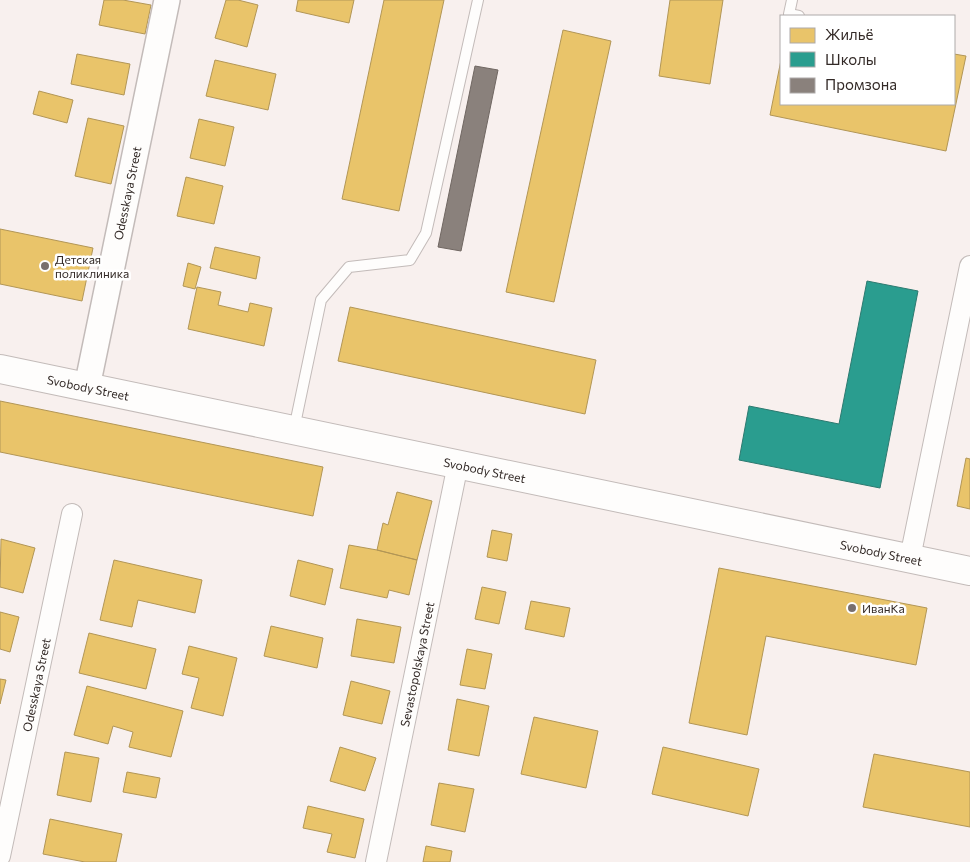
<svg xmlns="http://www.w3.org/2000/svg" width="970" height="862" viewBox="0 0 970 862" font-family="Commissioner,sans-serif">
<style>
.homes{fill:#e9c46a;stroke:#b29656}
.schools{fill:#2a9d8f;stroke:#2d7a70}
.industry{fill:#8a817c;stroke:#706762}
.lines{fill:none;stroke-linecap:round;stroke-linejoin:round}
.service-casing{stroke:#c3bbb9;stroke-width:12}
.minor-casing{stroke:#c3bbb9;stroke-width:22}
.tertiary-casing{stroke:#c3bbb9;stroke-width:28}
.secondary-casing{stroke:#c3bbb9;stroke-width:30}
.service{stroke:#fefdfc;stroke-width:10}
.minor{stroke:#fefdfc;stroke-width:20}
.tertiary{stroke:#fefdfc;stroke-width:25}
.secondary{stroke:#fefdfc;stroke-width:28}
.poi-dot{fill:#786f6d;stroke:#fff;stroke-width:2}
.labels{text-anchor:middle;dominant-baseline:central;stroke-width:5;stroke-linejoin:round;paint-order:stroke}
.street-label{font-size:12px;fill:#332a27;stroke:#fff}
.poi-label{font-size:12px;fill:#332a27;stroke:#fff;text-anchor:start}
</style>
<rect width="100%" height="100%" fill="#f8f0ee"/>
<path class="homes" d="M104,0H123L151,5L145,34L99,25Z
M226,0H238L258,5L247,47L215,38Z
M298,0H354L349,23L296,11Z
M384,0H444L399,211L342,199Z
M670,0H723L710,84L659,76Z
M563,30L611,41L554,302L506,292Z
M77,54L130,64L124,95L71,84Z
M954,54L966,56L946,151L770,115L781,60V104H954Z
M215,60L276,74L268,110L206,96Z
M39,91L73,100L67,123L33,114Z
M88,118L124,126L111,184L75,176Z
M199,119L234,127L225,166L190,158Z
M186,177L223,186L214,224L177,216Z
M0,229L93,248L82,301L0,284Z
M215,247L260,257L256,279L210,268Z
M188,263L201,267L195,289L183,286Z
M197,287L221,292L218,305L248,312L250,303L272,308L264,346L188,329Z
M350,307L596,360L585,414L338,361Z
M0,401L323,467L313,516L0,452Z
M966,458L970,459V509L957,506Z
M397,492L432,501L417,560L377,550L383,523L388,525Z
M492,530L512,534L507,561L487,557Z
M1,539L35,548L23,593L0,587Z
M349,545L377,550L417,560L409,595L389,590L387,598L340,588Z
M114,560L202,580L195,613L138,600L132,627L100,620Z
M298,560L333,569L325,605L290,596Z
M719,568L927,608L916,665L766,636L747,735L689,723Z
M482,587L506,592L499,624L475,619Z
M531,601L570,608L564,637L525,629Z
M0,612L19,617L10,652L0,649Z
M357,619L401,627L394,663L351,656Z
M271,626L323,638L317,668L264,656Z
M89,633L156,649L146,689L79,673Z
M189,646L237,658L223,716L191,708L199,678L182,674Z
M467,649L492,654L485,689L460,685Z
M0,679L6,680L0,704Z
M351,681L390,691L382,724L343,715Z
M87,686L183,711L171,757L129,747L133,732L113,726L108,744L74,735Z
M457,699L489,706L479,756L448,750Z
M534,717L598,731L586,788L521,774Z
M340,747L376,758L365,791L330,781Z
M663,747L759,769L748,816L652,794Z
M65,752L99,758L91,802L57,795Z
M874,754L970,772V827L863,807Z
M127,772L160,778L156,798L123,792Z
M439,783L474,789L465,832L431,825Z
M308,806L364,819L355,858L327,852L332,834L303,828Z
M50,819L122,834L116,862H85L43,854Z
M426,846L452,851L450,862H423Z"/>
<path class="schools" d="M867,281L918,291L880,488L739,460L749,406L839,424Z"/>
<path class="industry" d="M475,66L498,70L461,251L438,247Z"/>
<g class="lines">
<g class="service-casing">
<path id="service" d="M792,0L789,14L799,16
M294,429L321,300L349,267L410,260L426,233L478,0"/>
</g>
<g class="minor-casing">
<g id="minor">
<path d="M910,558L970,266"/>
<path id="s1" d="M0,856L72,514"/>
<path id="s2" d="M376,862L458,464"/>
</g>
</g>
<g class="tertiary-casing">
<g id="tertiary">
<path id="s3" d="M87,387L167,0"/>
</g>
</g>
<g class="secondary-casing">
<g id="secondary">
<path id="s4" d="M0,369L970,571"/>
</g>
</g>
<use href="#service" class="service"/>
<use href="#minor" class="minor"/>
<use href="#tertiary" class="tertiary"/>
<use href="#secondary" class="secondary"/>
</g>
<g class="poi-dot">
<circle cx="45" cy="266" r="5"/>
<circle cx="852" cy="608" r="5"/>
</g>
<g class="labels">
<g class="street-label">
<text stroke="none"><textPath href="#s3" startOffset="198">Odesskaya Street</textPath></text>
<text stroke="none"><textPath href="#s4" startOffset="90">Svobody Street</textPath></text>
<text stroke="none"><textPath href="#s4" startOffset="495">Svobody Street</textPath></text>
<text stroke="none"><textPath href="#s4" startOffset="900">Svobody Street</textPath></text>
<text stroke="none"><textPath href="#s2" startOffset="202">Sevastopolskaya Street</textPath></text>
<text stroke="none"><textPath href="#s1" startOffset="175">Odesskaya Street</textPath></text>
</g>
<g class="poi-label">
<text x="55" y="259">Детская<tspan x="55" dy="14">поликлиника</tspan></text>
<text x="862" y="608">ИванКа</text>
</g>
</g>
<rect x="780" y="15" width="175" height="90" fill="#ffffff" stroke="#adaaa9"/>
<rect x="790" y="28" width="25" height="15" fill="#e9c46a" stroke="#adaaa9"/>
<text x="825" y="40" font-size="15" fill="#332a27">Жильё</text>
<rect x="790" y="52" width="25" height="15" fill="#2a9d8f" stroke="#adaaa9"/>
<text x="825" y="65" font-size="15" fill="#332a27">Школы</text>
<rect x="790" y="78" width="25" height="15" fill="#8a817c" stroke="#adaaa9"/>
<text x="825" y="90" font-size="15" fill="#332a27">Промзона</text>
</svg>
